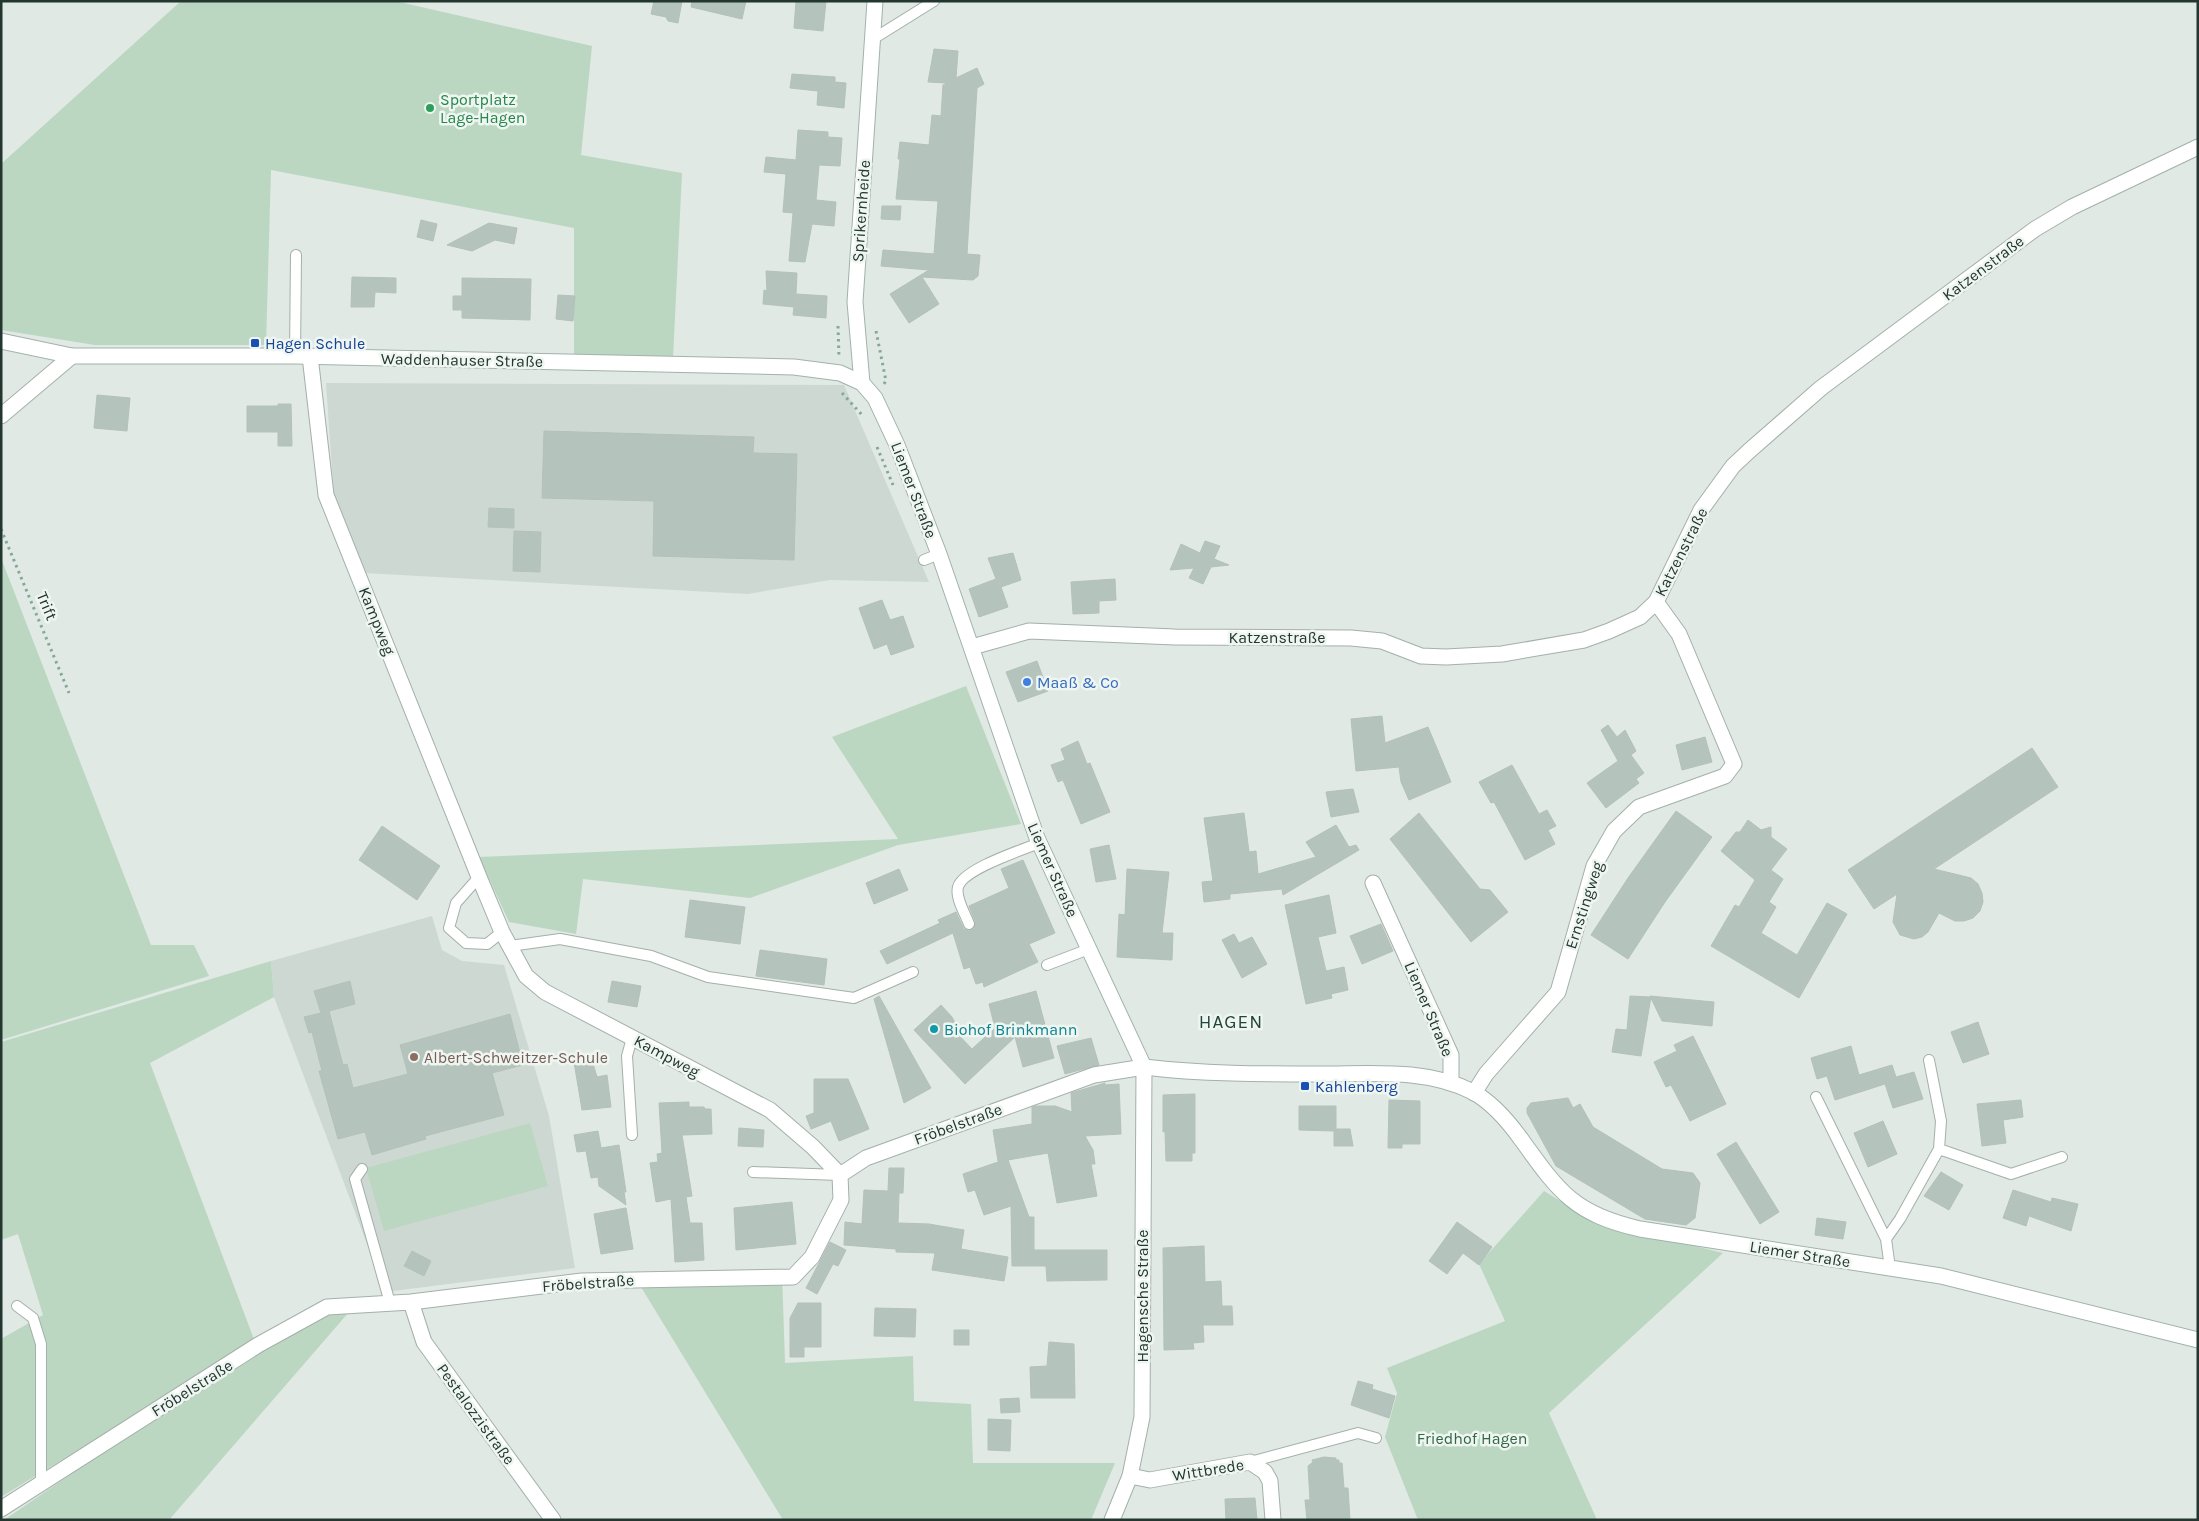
<svg xmlns="http://www.w3.org/2000/svg" width="2199" height="1521" viewBox="0 0 2199 1521" font-family="Karla,sans-serif">
<style>
.built{fill:#ced8d3}
.green{fill:#bbd7c1}
.building{fill:#b5c3bd;stroke:#b3c1ba}
.lines{fill:none;stroke-linecap:round;stroke-linejoin:round}
.service-casing{stroke:#a4b0aa;stroke-width:12}
.minor-casing{stroke:#a4b0aa;stroke-width:17}
.tertiary-casing{stroke:#a4b0aa;stroke-width:17}
.secondary-casing{stroke:#a0b3ab;stroke-width:17}
.path{stroke:#84a89b;stroke-width:3;stroke-dasharray:2.5 4;stroke-linecap:butt}
.service{stroke:#fff;stroke-width:10}
.minor{stroke:#fff;stroke-width:15}
.tertiary{stroke:#fff;stroke-width:15}
.secondary{stroke:#fff;stroke-width:15}
.leisure-dot{fill:#2e9e5b;stroke:#eff6f2;stroke-width:2}
.transit-dot{fill:#1a4fb4;stroke:#eff6f2;stroke-width:2}
.shop-dot{fill:#3f7fe0;stroke:#eff6f2;stroke-width:2}
.culture-dot{fill:#0f9aa8;stroke:#eff6f2;stroke-width:2}
.education-dot{fill:#8d6e63;stroke:#eff6f2;stroke-width:2}
.labels{text-anchor:middle;dominant-baseline:central;stroke-width:5;stroke-linejoin:round;paint-order:stroke}
.leisure-label{font-size:16px;fill:#27864d;stroke:#eff6f2;text-anchor:start}
.street-label{font-size:16px;fill:#233630;stroke:#eff6f2}
.transit-label{font-size:16px;fill:#164399;stroke:#eff6f2;text-anchor:start}
.shop-label{font-size:16px;fill:#366cbe;stroke:#eff6f2;text-anchor:start}
.culture-label{font-size:16px;fill:#0d838f;stroke:#eff6f2;text-anchor:start}
.education-label{font-size:16px;fill:#785e54;stroke:#eff6f2;text-anchor:start}
.park-label{font-size:16px;fill:#326844;stroke:#eff6f2}
.quarter-label{font-size:19px;letter-spacing:1px;fill:#21463b;stroke:#eff6f2}
</style>
<rect width="100%" height="100%" fill="#e0e9e4"/>
<path class="built" d="M326,383L844,385L929,582L830,580L748,594L364,573L334,498Z
M432,916L442,950L462,961L504,965L549,1116L575,1268L385,1292L274,997L271,961Z"/>
<path class="green" d="M181,1H395L592,46L581,155L682,173L673,358L574,355V228L271,170L266,345H95L1,330V164Z
M1,558L151,945H194L209,976L1,1040Z
M966,686L1021,824L898,845L750,898L583,879L576,934L509,922L479,857L898,839L832,737Z
M271,961L274,997L150,1063L255,1342L1,1497V1339L43,1315L18,1234L1,1240V1042Z
M530,1123L548,1186L384,1231L366,1168Z
M1544,1191L1591,1220L1723,1253L1549,1413L1597,1520H1418L1385,1437L1397,1393L1387,1368L1505,1321L1479,1264Z
M782,1273L785,1363L913,1356L914,1401L971,1404L973,1463H1115L1091,1520H783L641,1287Z
M349,1312L169,1520H4L159,1414L262,1350L327,1314Z"/>
<path class="building" d="M654,1H682L678,23L668,21L666,17L651,14Z
M692,1H746L742,19L691,7Z
M796,1H826L823,31L794,28Z
M934,49L958,51L956,78L977,68L984,84L977,88L967,254L980,255L978,276L973,280L922,277L939,304L909,323L890,294L929,270L881,266L883,250L934,254L938,201L896,199L900,159H898L900,142L929,145L932,115L941,116L943,85L947,83L928,82Z
M792,74L835,77V82L846,83L844,108L817,105L818,91L790,88Z
M798,130L828,132V137L842,138L840,166L819,165L816,200L836,202L834,226L812,224L805,262L789,261L793,213L783,212L786,174L764,172L766,157L796,160Z
M882,206H901L900,220L881,219Z
M421,220L437,224L433,241L417,237Z
M489,223L517,228L514,244L495,240L472,251L447,245Z
M766,271L797,273L796,294L827,296L826,318L793,315L794,307L763,304L764,290L767,291Z
M352,277L396,278V293L375,292L374,307H351Z
M462,278L531,279L530,320L462,318V310H453V296H462Z
M558,295L575,296L573,321L556,319Z
M97,395L130,398L127,431L94,428Z
M278,404H291L292,446H278V432H247V406H278Z
M544,431L754,437L753,453L797,454L794,560L653,556L654,501L542,498Z
M489,508L514,509V528L488,527Z
M514,531L541,532L540,572L513,571Z
M1205,541L1220,546L1214,559L1229,565L1211,567L1203,584L1189,578L1194,568L1170,570L1181,544L1200,553Z
M1013,553L1021,580L1001,587L1008,607L979,617L969,589L996,579L988,558Z
M1115,579L1116,600L1099,601V613L1073,614L1071,582Z
M882,600L890,620L903,616L914,647L891,655L887,644L874,649L859,608Z
M1037,661L1048,691L1018,702L1006,672Z
M1382,716L1385,743L1428,727L1451,782L1409,800L1401,782L1399,767L1356,771L1351,719Z
M1608,725L1617,737L1625,730L1636,751L1631,755L1644,773L1636,779L1639,783L1606,808L1587,783L1618,761L1601,730Z
M1705,737L1712,762L1682,770L1676,745Z
M1078,741L1087,764L1090,763L1110,812L1081,824L1063,780L1058,782L1051,765L1065,760L1061,749Z
M2032,748L2058,787L1934,869L1971,878L1978,884L1982,893L1983,902L1980,911L1973,918L1964,921H1955L1939,913L1928,932L1922,937L1914,939L1900,935L1893,922L1897,894L1874,909L1848,870Z
M1512,765L1539,814L1547,810L1556,826L1548,830L1555,844L1525,860L1494,802L1491,803L1479,782Z
M1353,789L1359,812L1331,817L1326,792Z
M1676,811L1712,837L1665,902L1628,959L1591,935L1628,878Z
M1244,813L1249,852L1256,851L1258,874L1316,857L1306,842L1336,825L1349,847L1356,845L1359,850L1283,895L1282,889L1230,894V899L1204,902L1202,882L1213,881L1204,818Z
M1419,813L1480,889L1490,890L1508,912L1471,942L1390,839Z
M1748,820L1761,830L1771,827V837L1787,849L1771,870L1783,879L1769,902L1776,907L1761,933L1797,955L1827,903L1847,914L1799,998L1711,946L1735,905L1739,907L1755,880L1721,851L1736,832H1740Z
M382,826L440,866L417,900L359,860Z
M1109,845L1116,879L1096,882L1090,849Z
M1023,860L1055,933L1029,944L1038,962L984,987L983,982L976,984L970,967L964,969L953,933L887,964L880,951L940,923L938,920L956,912L964,929L969,931L974,929L975,921L969,906L1009,888L1001,869Z
M899,869L908,890L874,904L866,883Z
M1127,869L1169,872L1162,933H1173L1172,960L1117,957L1119,914L1125,915Z
M1329,895L1336,933L1318,937L1326,971L1344,967L1348,990L1331,994L1332,998L1306,1004L1285,905Z
M690,900L745,907L740,944L685,937Z
M1381,924L1393,951L1362,964L1350,936Z
M1234,934L1239,943L1252,937L1267,964L1242,978L1222,940Z
M760,950L827,959L824,985L756,976Z
M350,981L355,1004L329,1011L343,1065L347,1064L353,1088L408,1074L400,1045L510,1014L523,1065L492,1073L504,1115L425,1136L426,1139L372,1155L365,1132L338,1139L319,1071H322L312,1032L309,1033L304,1017L321,1013L314,991Z
M612,981L641,986L637,1007L608,1002Z
M1036,991L1054,1058L1023,1067L1015,1037L965,1084L914,1030L941,1005L952,1017L955,1023L951,1027L972,1049L995,1028L989,1004Z
M879,996L931,1088L904,1103L874,999Z
M1630,996L1651,997L1641,1056L1612,1052L1616,1029L1627,1030Z
M1650,996L1714,1002L1712,1026L1662,1021Z
M1978,1022L1989,1054L1963,1063L1951,1032Z
M1693,1036L1726,1104L1690,1121L1671,1085L1666,1087L1654,1062L1677,1051L1674,1045Z
M1091,1038L1099,1065L1065,1074L1057,1046Z
M1851,1046L1859,1075L1892,1065L1896,1077L1914,1072L1923,1099L1893,1108L1885,1084L1835,1100L1827,1076L1817,1079L1811,1058Z
M591,1057L597,1077L607,1075L611,1107L582,1110L574,1062Z
M814,1079H848L869,1129L839,1141L831,1121L811,1129L806,1116L814,1113Z
M1105,1083V1085L1119,1084L1121,1134L1085,1136L1093,1150L1095,1164H1091L1097,1196L1057,1203L1048,1153L1008,1160L1029,1217H1034V1250H1107V1280L1047,1281L1046,1266H1012L1011,1206L984,1215L975,1190L968,1192L963,1174L1001,1161H998L993,1130L1032,1124V1107L1036,1106H1055L1072,1112L1071,1093Z
M1195,1094V1153H1192V1161H1166L1165,1131L1163,1132V1095Z
M1568,1098L1573,1108L1580,1104L1593,1127L1662,1169L1693,1173L1700,1183L1695,1218L1686,1225L1645,1219L1556,1166L1527,1113V1108L1531,1103Z
M1389,1100L1420,1101V1144H1402V1148H1388Z
M2021,1100L2023,1117L2003,1120L2006,1143L1982,1146L1977,1104Z
M689,1102V1107H704L705,1109H711L712,1134L682,1135L692,1196L686,1197L690,1223H702L704,1260L675,1262L671,1199L656,1202L650,1163L658,1162L657,1154L662,1153L659,1103Z
M1299,1106H1336V1129H1350L1353,1146H1334V1131L1299,1130Z
M1883,1121L1897,1154L1868,1167L1854,1133Z
M739,1128L764,1130L763,1147L738,1146Z
M598,1131L601,1148L619,1145L626,1192H624L626,1205L599,1186L598,1177L591,1178L586,1151L577,1152L574,1135Z
M1736,1142L1779,1212L1760,1224L1717,1154Z
M889,1168H904L903,1193H899L898,1223L929,1224L964,1230L961,1249L1008,1257L1004,1281L932,1270L935,1253L896,1252V1249L844,1245L845,1222L862,1224L864,1190L888,1191Z
M1941,1172L1963,1185L1949,1210L1924,1196Z
M2013,1190L2051,1202L2052,1198L2078,1204L2071,1231L2029,1216L2026,1226L2003,1218Z
M792,1202L796,1244L736,1250L734,1208Z
M626,1208L633,1249L601,1254L594,1214Z
M1817,1218L1846,1222L1843,1239L1815,1235Z
M1457,1222L1492,1247L1479,1265L1463,1253L1447,1274L1429,1261Z
M830,1242L846,1250L838,1266L833,1264L817,1294L806,1288Z
M1204,1246L1205,1282L1221,1281L1222,1306H1232L1233,1325H1203L1204,1342L1193,1343L1194,1349L1164,1350L1163,1248Z
M412,1251L431,1261L424,1276L404,1266Z
M798,1303H821V1347H804V1357H790V1318Z
M875,1308L916,1309L915,1337L874,1336Z
M954,1330H969V1345H954Z
M1049,1342L1074,1344L1075,1398H1031L1030,1367L1047,1366Z
M1358,1381L1373,1385L1372,1389L1395,1396L1389,1418L1351,1405Z
M1019,1398L1020,1412L1001,1413L1000,1399Z
M988,1419L1011,1420L1010,1451L988,1450Z
M1324,1457L1336,1458V1460H1339V1463H1342L1344,1488H1348L1350,1520H1307L1305,1500H1310L1308,1466L1313,1462L1312,1460Z
M1255,1498L1257,1520H1226L1225,1499Z"/>
<g class="lines">
<g class="service-casing">
<path id="service" d="M873,39L934,1
M295,356L296,255
M924,560L939,554
M479,877L456,903L449,928L466,943L487,944L502,932
M969,924C965,913 955,898 958,887C963,869 1022,850 1039,843
M510,946L560,939L651,956L708,977L854,998L913,972
M1047,965L1089,949
M1816,1097L1886,1239L1890,1268
M632,1135L627,1056L632,1038
M1939,1149L2011,1174L2062,1157
M362,1169L355,1179L390,1303
M753,1172L840,1175
M1886,1239L1900,1219L1939,1149L1941,1121L1929,1060
M17,1306L33,1318L41,1344V1482
M1250,1462L1358,1433L1376,1438"/>
</g>
<g class="minor-casing">
<path id="minor" d="M310,356L326,495L479,877L502,932L526,976L545,992L770,1110L813,1147L840,1175
M1,416L72,356
M972,647L1029,631L1175,637L1351,638L1382,641L1421,656L1446,657L1502,654L1584,640L1609,631L1640,617L1656,602L1701,510L1733,466L1749,451L1821,388L2035,229L2072,207L2198,147
M1373,883L1451,1055V1082
M1474,1093L1486,1074L1558,992L1594,866L1614,831L1639,807L1725,776L1734,764L1679,634L1656,602
M411,1302L424,1342L553,1520
M1130,1476L1150,1480L1250,1462L1265,1472L1270,1481L1273,1520
M1,1509L258,1345L327,1307L411,1302L582,1281L793,1277L812,1257L841,1200L840,1175L866,1158L1094,1075L1144,1067"/>
</g>
<g class="tertiary-casing">
<path id="tertiary" d="M1112,1520L1130,1476L1142,1417L1144,1067"/>
</g>
<g class="secondary-casing">
<path id="secondary" d="M1,341L72,356H295L794,367L840,373L862,383L875,398L897,445L939,554L1037,838L1144,1067C1202,1074 1262,1074 1321,1074C1372,1074 1426,1068 1473,1092C1493,1103 1508,1121 1521,1139C1559,1192 1574,1214 1640,1229L1941,1276L2198,1340
M862,383L855,302L875,1"/>
</g>
<path class="path" d="M838,326L839,358
M876,331L886,381L883,385
M842,393L863,416
M877,447L893,485
M1,529L69,693"/>
<use href="#service" class="service"/>
<use href="#minor" class="minor"/>
<use href="#tertiary" class="tertiary"/>
<use href="#secondary" class="secondary"/>
</g>
<circle class="leisure-dot" cx="430" cy="108" r="5"/>
<g class="transit-dot">
<rect x="250" y="338" width="10" height="10" rx="2.5"/>
<rect x="1300" y="1081" width="10" height="10" rx="2.5"/>
</g>
<circle class="shop-dot" cx="1027" cy="682" r="5"/>
<circle class="culture-dot" cx="934" cy="1029" r="5"/>
<circle class="education-dot" cx="414" cy="1057" r="5"/>
<g class="labels">
<g class="leisure-label">
<text x="440" y="99">Sportplatz<tspan x="440" dy="18">Lage-Hagen</tspan></text>
</g>
<g class="street-label">
<text transform="translate(861 211) rotate(-86)">Sprikernheide</text>
<text transform="translate(1983 268) rotate(-37)">Katzenstraße</text>
<text transform="translate(462 360) rotate(1)">Waddenhauser Straße</text>
<text transform="translate(914 490) rotate(69)">Liemer Straße</text>
<text transform="translate(1681 552) rotate(-63)">Katzenstraße</text>
<text transform="translate(47 606) rotate(67)">Trift</text>
<text transform="translate(377 621) rotate(68)">Kampweg</text>
<text x="1277" y="637">Katzenstraße</text>
<text transform="translate(1053 870) rotate(66)">Liemer Straße</text>
<text transform="translate(1584 905) rotate(-72)">Ernstingweg</text>
<text transform="translate(1429 1009) rotate(67)">Liemer Straße</text>
<text transform="translate(667 1056) rotate(28)">Kampweg</text>
<text transform="translate(958 1124) rotate(-20)">Fröbelstraße</text>
<text transform="translate(1800 1254) rotate(9)">Liemer Straße</text>
<text transform="translate(588 1283) rotate(-4)">Fröbelstraße</text>
<text transform="translate(1142 1296) rotate(-90)">Hagensche Straße</text>
<text transform="translate(192 1388) rotate(-32)">Fröbelstraße</text>
<text transform="translate(476 1414) rotate(54)">Pestalozzistraße</text>
<text transform="translate(1208 1470) rotate(-9)">Wittbrede</text>
</g>
<g class="transit-label">
<text x="265" y="343">Hagen Schule</text>
<text x="1315" y="1086">Kahlenberg</text>
</g>
<g class="shop-label">
<text x="1037" y="682">Maaß &amp; Co</text>
</g>
<g class="culture-label">
<text x="944" y="1029">Biohof Brinkmann</text>
</g>
<g class="education-label">
<text x="424" y="1057">Albert-Schweitzer-Schule</text>
</g>
<g class="park-label">
<text x="1472" y="1438">Friedhof Hagen</text>
</g>
<g class="quarter-label">
<text x="1231" y="1022">HAGEN</text>
</g>
</g>
<rect width="2199" height="1521" fill="none" stroke="#233630" stroke-width="5"/>
</svg>
